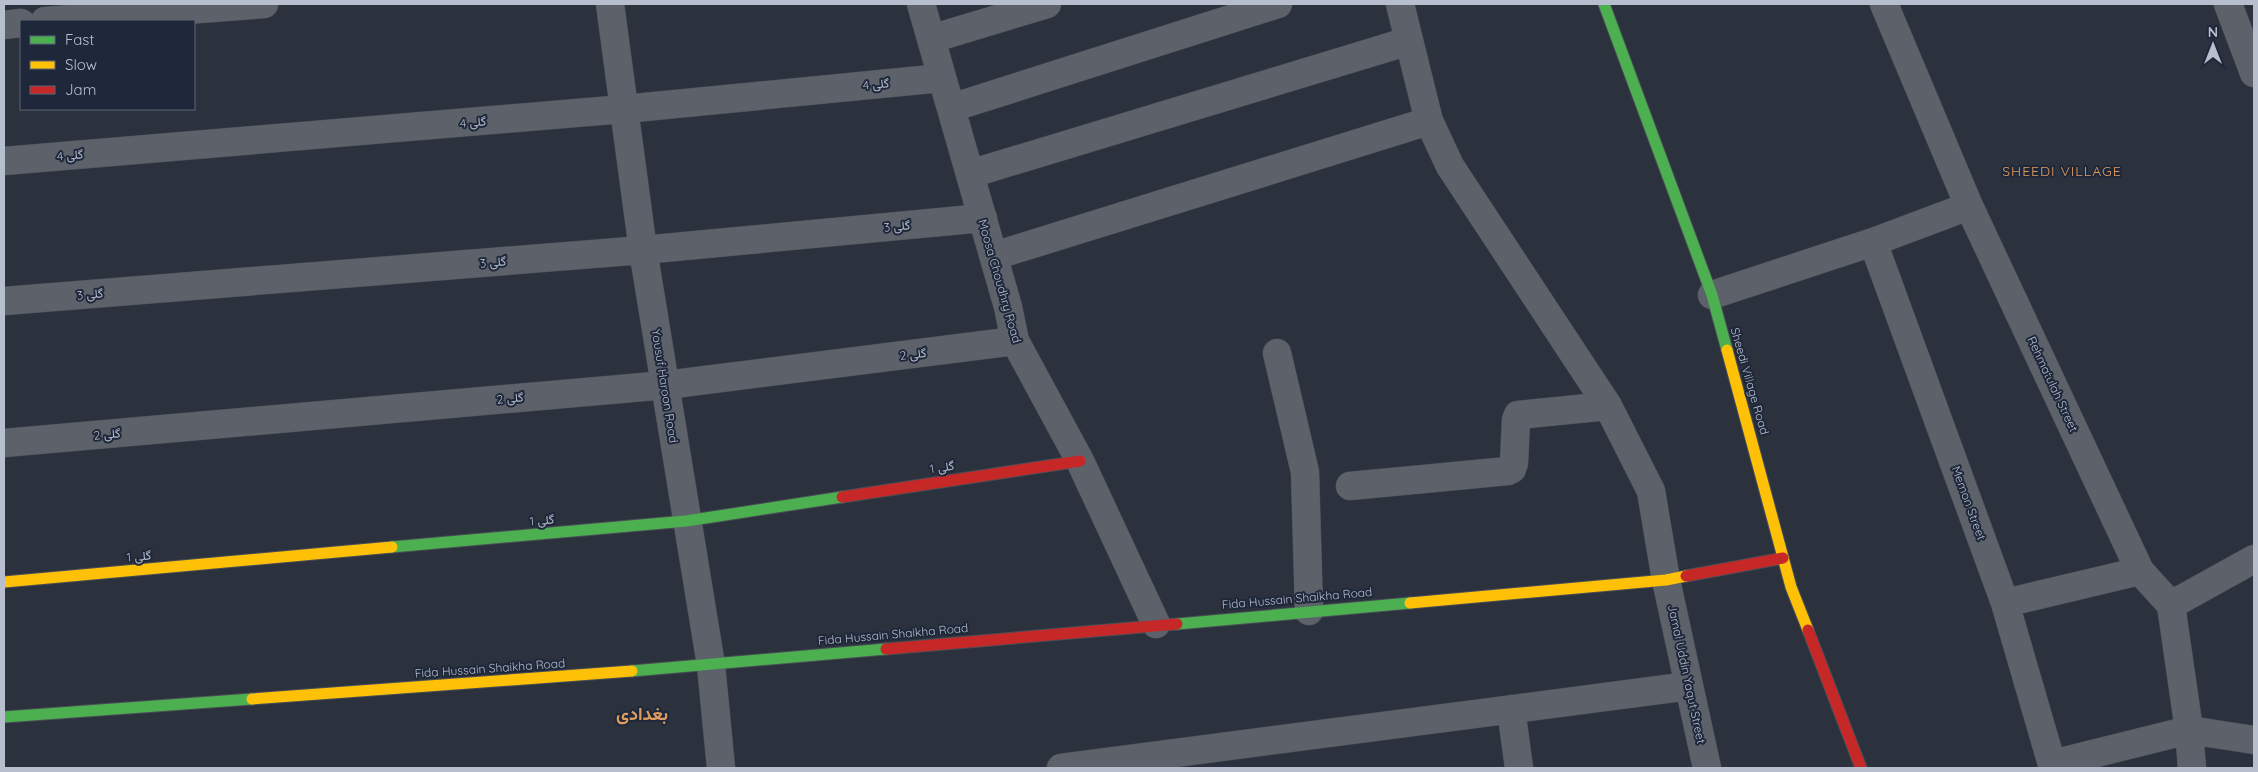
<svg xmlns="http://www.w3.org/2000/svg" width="2258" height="772" viewBox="0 0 2258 772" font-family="Quicksand,Vazirmatn,sans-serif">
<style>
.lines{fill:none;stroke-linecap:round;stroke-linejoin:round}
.street-casing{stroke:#494e56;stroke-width:29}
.fast-casing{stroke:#494e56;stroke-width:13}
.slow-casing{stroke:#494e56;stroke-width:13}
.jam-casing{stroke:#494e56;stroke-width:13}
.street{stroke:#5d626a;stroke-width:28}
.fast{stroke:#4caf50;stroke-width:11}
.slow{stroke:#ffc107;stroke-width:11}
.jam{stroke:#c62828;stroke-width:11}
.labels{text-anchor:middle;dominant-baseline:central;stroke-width:4;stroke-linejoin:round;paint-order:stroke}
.street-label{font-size:12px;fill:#b7bfce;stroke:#1e283a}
.neighbourhood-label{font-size:14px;letter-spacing:1px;fill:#e09b5f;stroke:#1e283a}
.district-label{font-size:18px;font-weight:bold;fill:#e09b5f;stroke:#1e283a}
</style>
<rect width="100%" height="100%" fill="#2c323d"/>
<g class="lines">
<g class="street-casing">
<path id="street" d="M610,4L643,250L711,665L721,768
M921,4L1008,307L1015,341L1080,461L1156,624
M1400,4L1429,121L1450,166L1608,406L1651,491L1666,580L1707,768
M1884,4L1969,206L2140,571L2171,605L2189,730L2192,768
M2228,4L2254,73
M45,21L264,4
M4,25L21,23
M931,39L1047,4
M951,108L1278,4
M4,161L624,109L942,78
M970,174L1409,41
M1873,242L2005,603L2053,768
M994,256L1429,121
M1712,295L1873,242L1969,206
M4,301L643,250L983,218
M1277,353L1305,472L1309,611
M4,443L666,385L1015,341
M1350,486L1508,471L1512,469L1514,463L1516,420L1518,415L1608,406
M2005,603L2140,571
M2171,605L2254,559
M1511,709L1519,768
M2052,764L2189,730L2254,740
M1061,768L1689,686"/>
</g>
<g class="fast-casing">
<path id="fast" d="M1604,4L1712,295L1727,350
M392,547L686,521L842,497
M1177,624L1410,603
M632,671L886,649
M4,717L252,699"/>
</g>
<g class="slow-casing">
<path id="slow" d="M1727,350L1791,587L1808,630
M4,582L392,547
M1410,603L1666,580L1686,576
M252,699L632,671"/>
</g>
<g class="jam-casing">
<path id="jam" d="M842,497L1080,461
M1686,576L1783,558
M1808,630L1861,768
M886,649L1177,624"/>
</g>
<use href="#street" class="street"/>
<use href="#fast" class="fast"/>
<use href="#slow" class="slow"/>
<use href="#jam" class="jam"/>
</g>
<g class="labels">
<g class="street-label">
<text transform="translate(876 84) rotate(-6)">گلی 4</text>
<text transform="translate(473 122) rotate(-5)">گلی 4</text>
<text transform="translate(70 155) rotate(-5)">گلی 4</text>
<text transform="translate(897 226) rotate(-5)">گلی 3</text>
<text transform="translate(493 262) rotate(-5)">گلی 3</text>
<text transform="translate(1000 281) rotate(74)">Moosa Choudhry Road</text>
<text transform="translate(90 294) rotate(-5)">گلی 3</text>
<text transform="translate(913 354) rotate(-7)">گلی 2</text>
<text transform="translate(1750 381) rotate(74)">Sheedi Village Road</text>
<text transform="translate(2053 384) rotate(65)">Rehmatulah Street</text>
<text transform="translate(665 386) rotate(81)">Yousuf Haroon Road</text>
<text transform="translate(510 398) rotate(-5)">گلی 2</text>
<text transform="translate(107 434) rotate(-5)">گلی 2</text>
<text transform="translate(942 467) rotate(-9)">گلی 1</text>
<text transform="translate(1969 503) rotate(70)">Memon Street</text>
<text transform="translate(542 520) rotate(-5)">گلی 1</text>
<text transform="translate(139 556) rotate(-5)">گلی 1</text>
<text transform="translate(1297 598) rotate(-5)">Fida Hussain Shaikha Road</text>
<text transform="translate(893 634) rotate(-5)">Fida Hussain Shaikha Road</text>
<text transform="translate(490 668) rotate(-4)">Fida Hussain Shaikha Road</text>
<text transform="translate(1687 674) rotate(78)">Jamal Uddin Yaqut Street</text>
</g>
<g class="neighbourhood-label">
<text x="2062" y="171">SHEEDI VILLAGE</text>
</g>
<g class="district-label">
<text x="642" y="713">بغدادی</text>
</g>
</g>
<rect width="2258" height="772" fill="none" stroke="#b7bfce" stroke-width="10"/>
<rect x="20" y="20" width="175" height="90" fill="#1e283a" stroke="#5b6475"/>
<rect x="30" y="36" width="25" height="8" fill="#4caf50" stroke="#5b6475"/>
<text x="65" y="45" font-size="15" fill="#b7bfce">Fast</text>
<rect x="30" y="61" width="25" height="8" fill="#ffc107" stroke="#5b6475"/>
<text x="65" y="70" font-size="15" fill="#b7bfce">Slow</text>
<rect x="30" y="86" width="25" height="8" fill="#c62828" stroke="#5b6475"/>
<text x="65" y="95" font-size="15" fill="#b7bfce">Jam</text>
<g transform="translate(2213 45)" stroke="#1e283a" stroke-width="4" paint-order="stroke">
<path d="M0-4L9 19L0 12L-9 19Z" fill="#b7bfce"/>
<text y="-8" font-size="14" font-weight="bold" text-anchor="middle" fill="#b7bfce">N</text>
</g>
</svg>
